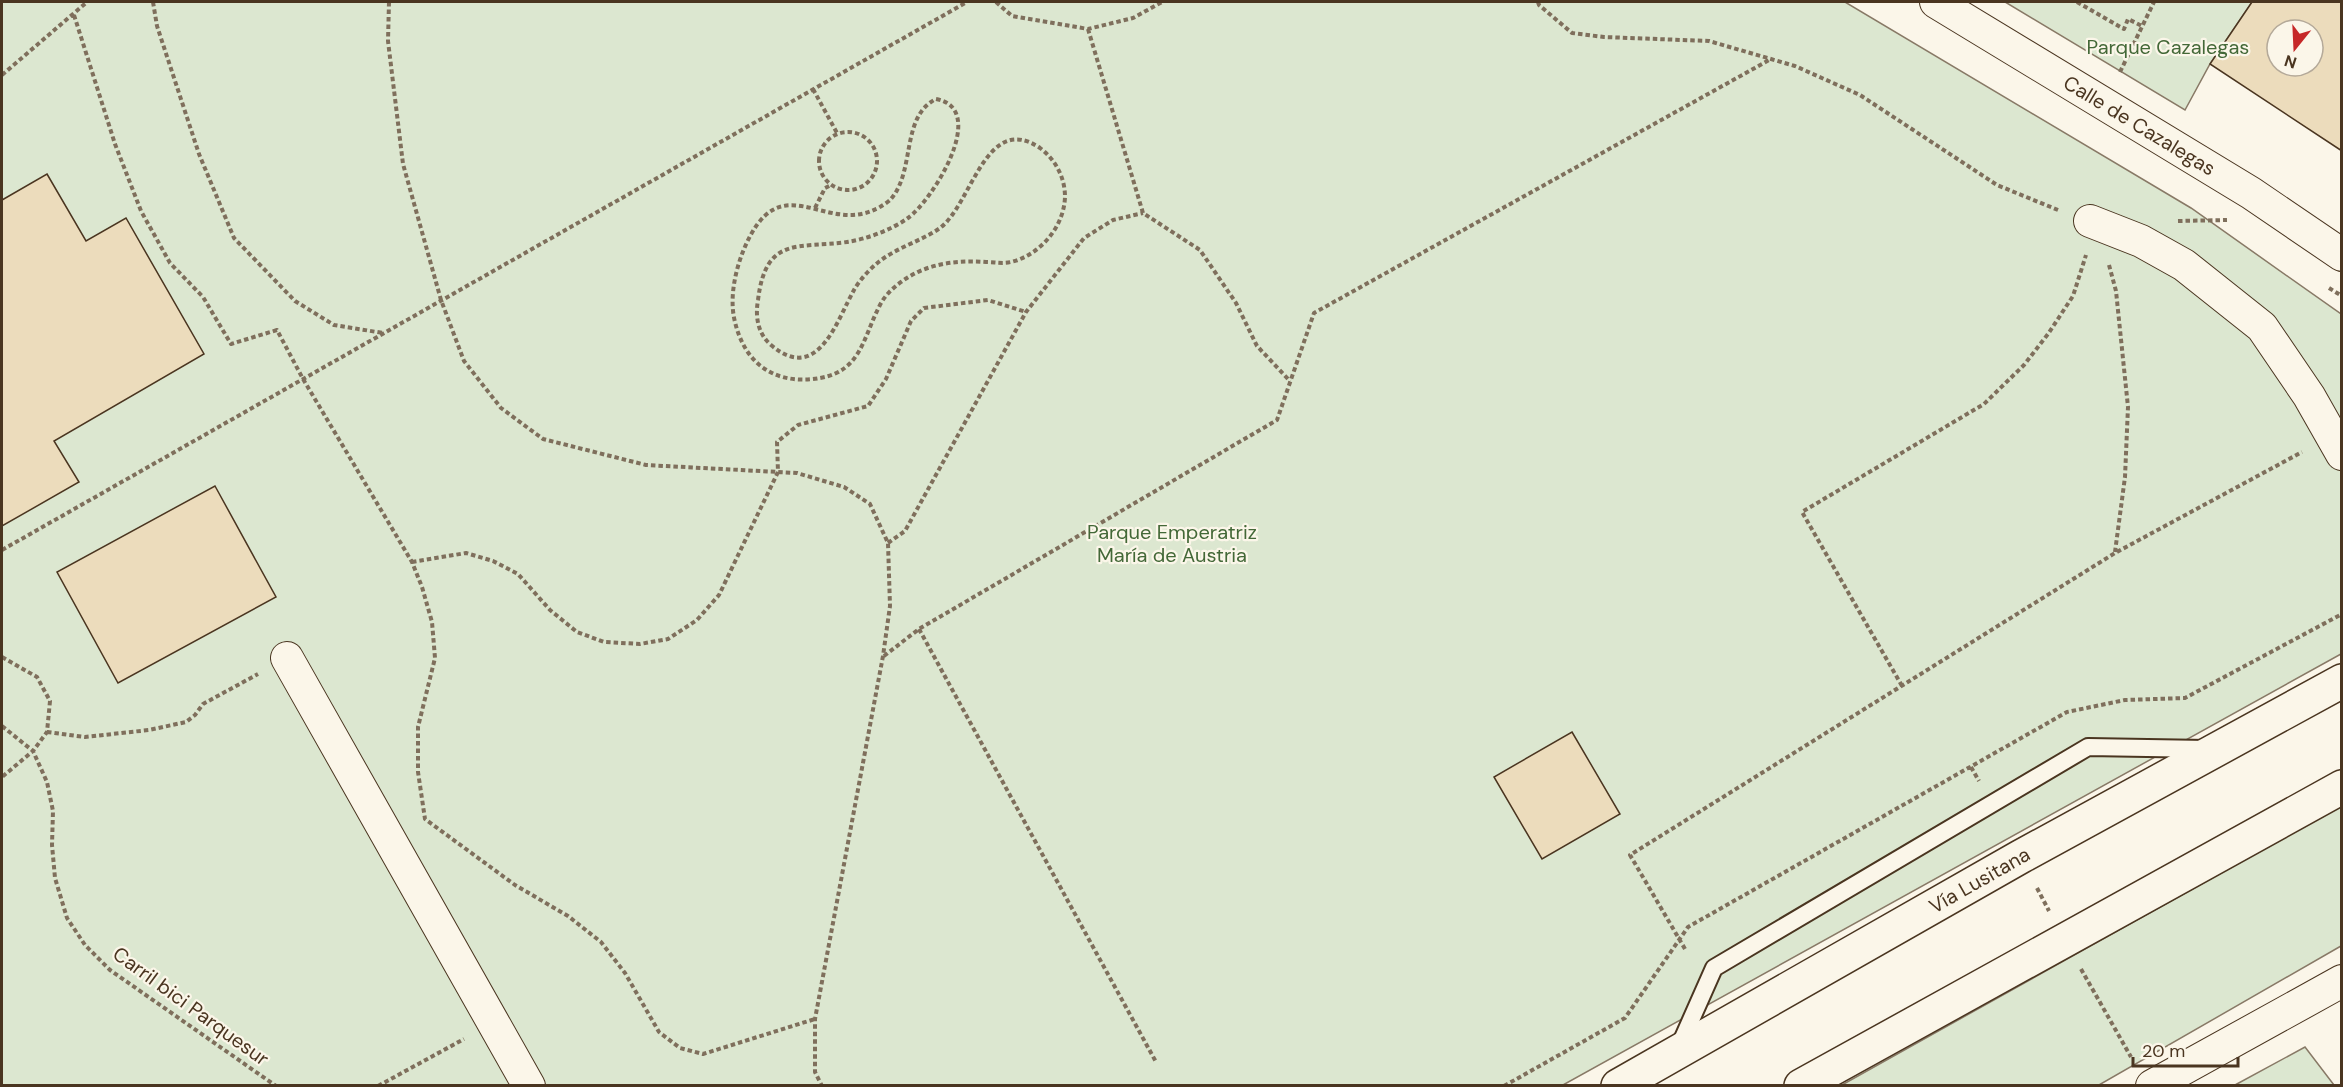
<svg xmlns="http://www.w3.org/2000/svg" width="2343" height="1087" viewBox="0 0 2343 1087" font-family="'DM Sans',sans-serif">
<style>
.green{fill:#dce7d0;stroke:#887966;stroke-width:1.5}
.building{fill:#ecdcbc;stroke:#4a3520;stroke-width:1.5;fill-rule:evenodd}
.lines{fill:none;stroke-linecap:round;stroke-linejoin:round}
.lane-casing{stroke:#4a3520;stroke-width:20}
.street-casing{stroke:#4a3520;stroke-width:34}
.primary-casing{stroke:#4a3520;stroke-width:36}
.path{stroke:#7f6f5c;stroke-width:4;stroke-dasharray:4.5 3;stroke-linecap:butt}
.lane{stroke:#fbf6e9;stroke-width:16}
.street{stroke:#fbf6e9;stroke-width:32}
.primary{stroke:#fbf6e9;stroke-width:33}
.labels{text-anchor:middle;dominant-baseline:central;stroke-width:4.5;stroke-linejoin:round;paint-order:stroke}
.park-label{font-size:20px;fill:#436837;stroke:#fbf6e9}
.street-label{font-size:20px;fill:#4a3520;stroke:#fbf6e9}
</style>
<rect width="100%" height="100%" fill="#fbf6e9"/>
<path class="green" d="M2,2H1845L2191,208L2341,314V654L1563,1085H2Z
M2005,2H2252L2210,64L2185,110Z
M2341,806V946L2099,1085L1840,1086Z
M2305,1047L2334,1085H2235Z"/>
<path class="building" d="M2252,2H2342V151L2210,64ZM2277,30H2313V66H2277Z
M47,174L86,241L126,218L204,354L54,441L79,482L2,526V200Z
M215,486L276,597L118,683L57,572Z
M1572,732L1620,814L1542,859L1494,777Z"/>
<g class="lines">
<g class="lane-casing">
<path id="lane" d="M1679,1047L1714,968L2088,747L2207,749"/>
</g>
<g class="street-casing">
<g id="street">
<path id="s1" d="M1936,2L2251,193L2342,255"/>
<path d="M2090,221L2141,241L2184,265L2262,327L2309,396L2342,454"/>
<path d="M287,658L529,1086"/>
<path d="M2152,1086L2342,981"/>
</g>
</g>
<g class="primary-casing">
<g id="primary">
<path id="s2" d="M1618,1086L2020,857L2342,681"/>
<path d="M1801,1086L2342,787"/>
</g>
</g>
<path class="path" d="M153,2L157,26L199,154L234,238L295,301L334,325L383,333
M389,2L388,41L403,164L441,300L464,361L501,408L543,439L646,465L797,473L844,487L870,504L888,543L890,606L883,656L815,1019V1072L822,1086
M996,2L1012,16L1088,29L1133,18L1162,2
M1538,2L1539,5L1572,33L1604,37L1709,41L1795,66L1860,95L1997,185L2058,210
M2077,2L2124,29L2128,19L2142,26
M74,15L115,144L141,211L170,263L203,297L231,344L277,330L303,379L412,562L422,587L432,622L435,658L418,727V772L425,819L515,885L568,916L601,942L625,973L659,1032L680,1048L703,1054L815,1019
M1088,29L1143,213L1200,250L1236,303L1257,346L1290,381
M2120,72L2154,2
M2,75L87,2
M813,89L837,133
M936,99C990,109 932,201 908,218C891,230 867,239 847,242C798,249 766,235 758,300C755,317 758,334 771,345C818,385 837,320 854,290C859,281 868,271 875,265C894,248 920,242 940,228C972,204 986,111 1040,148C1056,160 1065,178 1065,197C1064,227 1040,255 1011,262C1002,264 995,262 986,262C959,260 930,263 907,278C896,285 885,294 879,307C863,338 861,371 820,378C805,381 786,380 772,373C751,363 740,343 735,322C729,299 735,271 744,249C780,163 824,235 876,209C879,208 888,202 890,200C916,172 900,117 936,99Z
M819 161a29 29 0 1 1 58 0a29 29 0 1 1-58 0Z
M815,208L825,188L831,185
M2178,221L2227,220
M2109,265L2116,291L2128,407L2125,477L2115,552
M2329,288L2342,296
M888,543L905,531L1026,312L1084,238L1113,220L1143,213
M2,550L967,2
M412,562L466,553L493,561L518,574L550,610L577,632L604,642L640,644L668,639L697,620L719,595L778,472L777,442L798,425L868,406L886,379L911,321L924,308L988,300L1026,312
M919,629L1156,1062
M884,656L919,629L1277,420L1314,313L1771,59
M2,657L37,677L50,701L47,732L33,751L2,777
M1902,686L1802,512L1984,404L2024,365L2048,334L2073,296L2086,255
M2,726L33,751L47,782L53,811L52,845L55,878L67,918L85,945L110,970L276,1086
M47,732L85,737L149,730L186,722L195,715L203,704L258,674
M1971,767L1979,781
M2037,888L2049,911
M1685,949L1630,855L2115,553L2302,452
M2081,969L2131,1057
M378,1086L464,1039
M1504,1086L1625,1018L1688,927L2067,712L2125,700L2185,698L2342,614"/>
<use href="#lane" class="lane"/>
<use href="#street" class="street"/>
<use href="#primary" class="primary"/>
</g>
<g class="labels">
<g class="park-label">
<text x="2168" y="47">Parque Cazalegas</text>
<text x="1172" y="532">Parque Emperatriz<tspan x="1172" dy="23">María de Austria</tspan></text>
</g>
<g class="street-label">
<text stroke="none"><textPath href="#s1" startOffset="238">Calle de Cazalegas</textPath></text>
<text stroke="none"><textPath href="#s2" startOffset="416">Vía Lusitana</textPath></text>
<text transform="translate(191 1006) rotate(36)">Carril bici Parquesur</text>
</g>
</g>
<rect width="2343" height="1087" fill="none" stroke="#4a3520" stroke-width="6"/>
<g transform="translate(2295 48) rotate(198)"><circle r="28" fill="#fbf6e9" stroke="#b4a999" stroke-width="1.5"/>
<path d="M0-4.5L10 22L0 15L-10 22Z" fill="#c62828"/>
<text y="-9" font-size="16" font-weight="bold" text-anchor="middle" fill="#4a3520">N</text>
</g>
<path d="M2133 1057v9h105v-9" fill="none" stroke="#4a3520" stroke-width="3"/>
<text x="2142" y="1057" font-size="18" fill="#4a3520" stroke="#fbf6e9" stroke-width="4.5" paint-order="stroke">20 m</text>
</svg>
